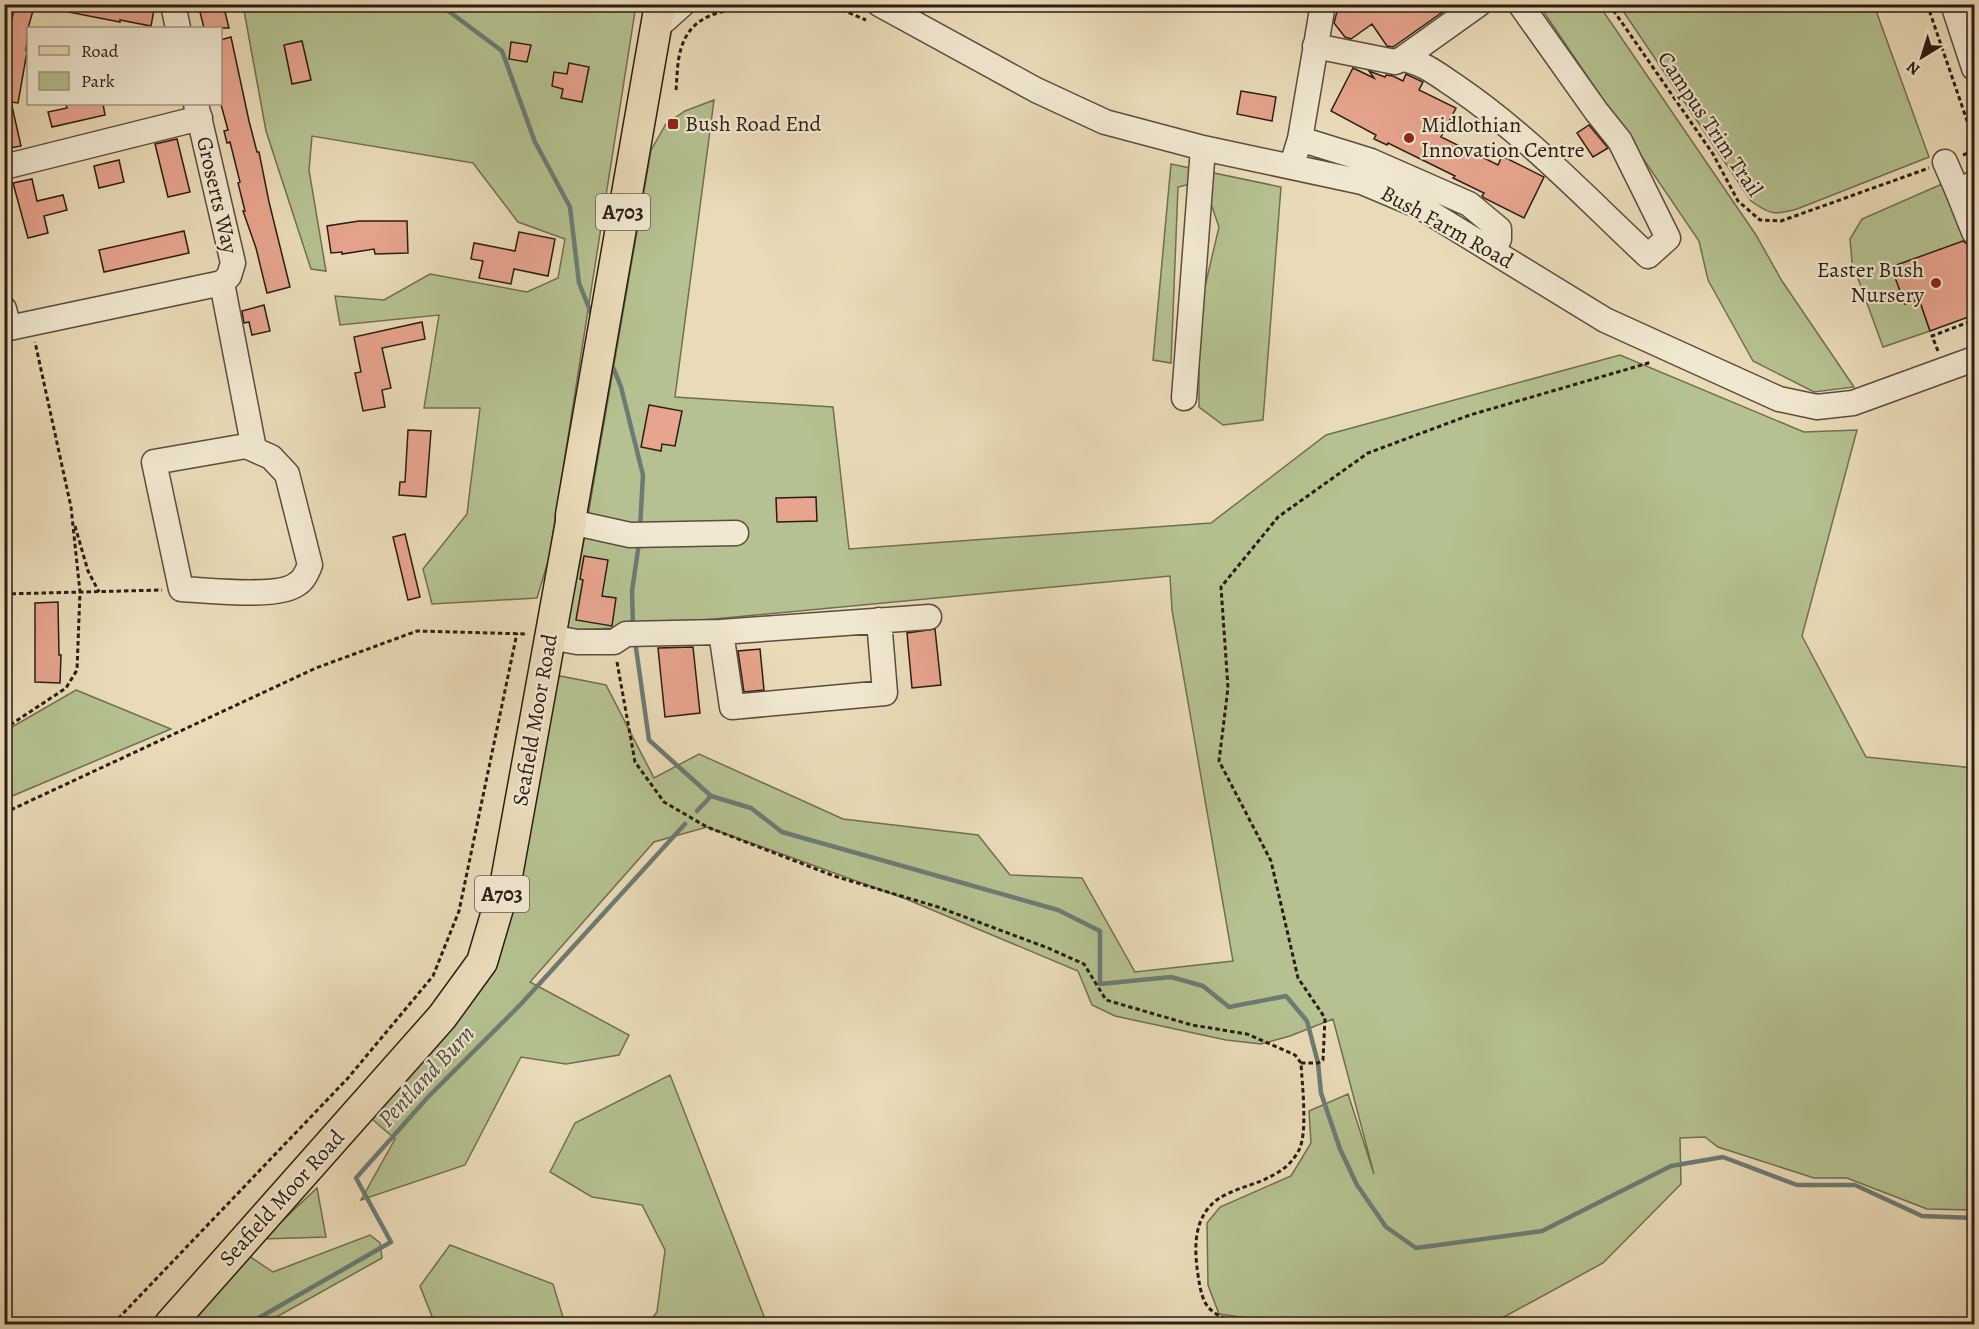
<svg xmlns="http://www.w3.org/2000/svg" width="1979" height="1329" viewBox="0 0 1979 1329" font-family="Alegreya,serif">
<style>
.green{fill:#b5c190;stroke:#706f52;stroke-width:1.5}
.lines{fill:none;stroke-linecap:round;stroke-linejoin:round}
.stream{stroke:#6c7b74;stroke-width:4.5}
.building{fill:#e7a48e;stroke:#2b1d14;stroke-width:1.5}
.minor-casing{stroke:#5b4c3d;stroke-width:27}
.major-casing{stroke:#2b1d14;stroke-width:33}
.path{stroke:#2b1d14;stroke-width:3;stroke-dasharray:4.5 3;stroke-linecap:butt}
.minor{stroke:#f1e8d1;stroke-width:24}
.major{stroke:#eadbb8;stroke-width:30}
.poi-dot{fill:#8f2418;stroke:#f1e8d1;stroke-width:2}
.labels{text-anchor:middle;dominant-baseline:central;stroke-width:4.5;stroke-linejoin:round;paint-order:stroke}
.shield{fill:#f1e8d1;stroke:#665a4d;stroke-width:1.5}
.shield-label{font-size:21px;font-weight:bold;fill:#2b1d14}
.poi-label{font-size:22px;fill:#2b1d14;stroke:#f1e8d1;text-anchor:start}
.street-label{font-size:22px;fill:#2b1d14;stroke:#f1e8d1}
.water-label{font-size:24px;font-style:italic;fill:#4c4c44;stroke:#f1e8d1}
</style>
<rect width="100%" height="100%" fill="#eadbb8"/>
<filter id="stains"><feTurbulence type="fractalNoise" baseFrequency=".00333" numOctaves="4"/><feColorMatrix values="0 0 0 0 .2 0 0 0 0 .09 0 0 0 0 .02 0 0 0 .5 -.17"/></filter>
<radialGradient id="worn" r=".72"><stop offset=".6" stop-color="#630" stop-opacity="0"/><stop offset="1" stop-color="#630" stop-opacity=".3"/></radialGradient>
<path class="green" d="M243,5H636L549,558L537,598L432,604L423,569L467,514L480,408H424L439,315L340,325L335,296L384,300L430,274L527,292L558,278L565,239L518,222L473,163L312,136L309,170L326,271L311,269L266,131Z
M1539,5H1599L1756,235L1782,281L1854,387L1814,392L1753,361L1708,280L1699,241Z
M1619,5H1874L1929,157L1797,209C1775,215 1770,215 1751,201Z
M714,100L675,397L833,407L849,549L1211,523L1326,435L1620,355L1804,432L1857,430L1802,636L1866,757L1974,768V1210L1927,1209L1847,1178H1814L1718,1147L1705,1137L1680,1138L1681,1184L1603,1263L1491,1324H1290L1219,1314L1208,1285L1207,1223L1220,1207L1291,1176L1311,1143L1309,1111L1348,1094L1374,1174L1333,1019L1290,1036L1261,1044L1226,1040L1115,1016L1092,1005L1078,971L906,899L707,827L654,842L530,982L629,1035L619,1055L566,1064L521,1057L465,1165L361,1200L395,1139L372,1119L496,969L555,675L606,685L654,778L699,754L843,819L978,835L1010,875L1082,878L1135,972L1233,961L1172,610L1170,576L618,628L565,630L580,562L651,150L666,124L685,111Z
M1171,164L1281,187L1263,420L1223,425L1199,407V312L1219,227L1203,181L1178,187L1171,363L1153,360Z
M1942,184L1966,240L1892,268L1905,304L1919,299L1930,331L1883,347L1852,262L1850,239L1862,219Z
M76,690L171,729L5,799V731Z
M670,1075L767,1324H648L657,1312L665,1250L642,1205L592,1197L550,1172L575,1123Z
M317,1188L326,1237L263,1239Z
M370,1235L380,1243L382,1258L264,1324H186L246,1254L273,1272Z
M450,1245L553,1284L565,1324H435L420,1286Z"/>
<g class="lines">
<path class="stream" d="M439,4L502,51L535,142L570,207L579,283L593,318
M611,362L621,387L643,475L640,528
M633,627L632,591L639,543
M635,641L649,740L711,796L751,808L782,832L1058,910L1100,931V984L1171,977L1203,986L1229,1007L1286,996L1307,1021L1318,1063L1321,1093L1340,1149L1357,1185L1386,1227L1416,1248L1542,1231L1671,1166L1723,1157L1797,1185H1855L1922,1216L1974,1218
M697,811L711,796
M248,1324L391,1242L356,1178L428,1097L521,1004L685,824"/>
</g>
<path class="building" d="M15,4H35L28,28L26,51L27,52L18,103L11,102L21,146L4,149V57Z
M63,4H155L151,26L120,20V22L63,11Z
M198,4H223L229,28H204Z
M1339,4H1454L1393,47L1387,46L1372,24L1351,39L1345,37L1334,23Z
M231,37L249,121L257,152H259L269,202L290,287L267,293L256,248L243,211H245L238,183L240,182L230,142L227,143L224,131L228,130L220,101V40Z
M302,41L311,80L292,84L284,45Z
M511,42L531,45L527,62L509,59Z
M569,63L589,67L582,102L561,98L563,89L552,86L554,72L567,74Z
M1353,68L1374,78L1369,71L1385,77L1386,75L1393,76L1403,81L1406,74L1423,82L1419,90L1456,108L1441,137L1498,165L1502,156L1544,177L1524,218L1484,198L1482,196L1484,193L1453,178L1455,176L1388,143L1387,145L1374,139L1376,135L1331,111Z
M1241,91L1276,97L1272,121L1237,114Z
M66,104H103L105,115L52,127L48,112L67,108Z
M1589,125L1608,148L1593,157L1577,133Z
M177,139L190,192L168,197L155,144Z
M119,160L124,182L99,188L94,166Z
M32,179L37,201L63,195L67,210L44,216L48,233L28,238L13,183Z
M359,221H407L408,253L375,254L374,249L342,254V252L331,253L327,226Z
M184,231L189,253L104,272L99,250Z
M519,232L555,239L548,276L514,269L511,284L479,278L483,261L471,259L474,243L515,251Z
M1963,241L1967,244L1974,263V315L1930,331L1919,299L1905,304L1891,267Z
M264,305L270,331L252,335L249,322L244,323L242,311Z
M422,322L425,339L382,348L391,388L382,390L385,407L363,411L355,373L361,372L354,337Z
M649,405L682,411L675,446L662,444L661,451L641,447Z
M408,430L431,431L426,497L399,495L400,482H405Z
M816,497L817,521L777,522L776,498Z
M405,534L420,597L408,600L393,537Z
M584,556L608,560L602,596L616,598L612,626L576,620L583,580L580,579Z
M58,602L59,655H61L60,683L35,682V603Z
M935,629L941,685L912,688L907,633Z
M693,647L700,713L665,717L658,648Z
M760,649L764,690L744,692L738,651Z"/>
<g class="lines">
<g class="minor-casing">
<path id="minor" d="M173,4L178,28
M879,4L1036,90L1105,122L1203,148L1362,182L1419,206L1605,320L1779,399L1817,407L1853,403L1974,359
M1953,4L1974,68
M655,29L683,4
M1315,46L1395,62L1402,59L1479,4
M1402,59C1421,61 1440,76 1455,86C1526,134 1586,198 1648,256L1668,238L1620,141L1596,111L1520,4
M196,104L233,263L229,276L222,283
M1300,139L1371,161L1469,204L1499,229V239L1493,251
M1295,155L1300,139L1323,4
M1945,162L1958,192
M4,167L200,118
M1974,183L1958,192L1974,232
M222,283L254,449
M4,309L9,328L222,283
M1184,398L1203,148
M246,446L271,457L287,474L310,565C307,572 304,580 297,584C278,599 207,590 181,589L154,462Z
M571,522L630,535L736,533
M721,632L732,707L885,693L879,620
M550,637L577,642H614L626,634L721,632L929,617"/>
</g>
<g class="major-casing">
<path id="major" d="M170,1324L442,1017L482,962L506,881L571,522V515L660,4"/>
</g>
<path class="path" d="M712,4L715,13
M828,4L866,20
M1609,4L1713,154L1738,201L1760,220L1781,221L1929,168
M1927,4L1974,141
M676,90C677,79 677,68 679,57C688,8 729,11 769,4
M1963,155L1974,151
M1938,351L1932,336L1974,320
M75,526L88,571L99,592
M4,594L162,590
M617,662L635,762L664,802L707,827L834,876L938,907L1048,948L1084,964L1106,1000L1192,1025L1247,1034L1295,1055L1301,1063C1302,1084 1308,1132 1299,1150C1290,1167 1277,1174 1261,1181C1248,1186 1230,1191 1218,1199C1193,1217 1194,1248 1198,1275C1203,1308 1207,1311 1237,1324
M4,729L66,688L77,670L80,592L71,507L35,342
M4,813L316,668L417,631L528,634
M1301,1063H1318L1323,1060L1325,1018L1298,978L1271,861L1219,761L1228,688L1221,587L1278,517L1368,453L1470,415L1652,362
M113,1324L348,1078L433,976L459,911L517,633"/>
<use href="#minor" class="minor"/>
<use href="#major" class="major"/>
</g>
<g class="poi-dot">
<rect x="667" y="118" width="12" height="12" rx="3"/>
<circle cx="1409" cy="138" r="6"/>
<circle cx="1936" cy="283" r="6"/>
</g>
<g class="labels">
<g class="shield">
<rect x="596" y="194" width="54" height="36" rx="4.5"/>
<rect x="475" y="876" width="54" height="36" rx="4.5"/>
</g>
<g class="shield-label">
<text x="623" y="212">A703</text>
<text x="502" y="894">A703</text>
</g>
<g class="poi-label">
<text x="685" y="124">Bush Road End</text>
<text x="1421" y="125">Midlothian<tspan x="1421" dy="25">Innovation Centre</tspan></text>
<text x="1924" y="270" text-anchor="end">Easter Bush<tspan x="1924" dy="25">Nursery</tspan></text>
</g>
<g class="street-label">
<text transform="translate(1710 124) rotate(56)">Campus Trim Trail</text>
<text transform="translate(217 195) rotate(77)">Groserts Way</text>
<text transform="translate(1447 227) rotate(29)">Bush Farm Road</text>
<text transform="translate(535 720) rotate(-80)">Seafield Moor Road</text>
<text transform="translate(282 1198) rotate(-48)">Seafield Moor Road</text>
</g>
<g class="water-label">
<text transform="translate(426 1076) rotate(-47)">Pentland Burn</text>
</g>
</g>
<rect width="1979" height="1329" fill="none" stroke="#eadbb8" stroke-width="24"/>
<rect x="6" y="6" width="1967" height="1317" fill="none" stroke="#2b1d14" stroke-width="3"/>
<rect x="12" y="12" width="1955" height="1305" fill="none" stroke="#2b1d14" stroke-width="1.5"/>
<rect x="27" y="27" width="195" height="78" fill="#f1e8d1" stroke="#a29785" stroke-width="1.5"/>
<rect x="39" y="46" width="30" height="9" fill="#eadbb8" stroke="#a29785" stroke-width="1.5"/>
<text x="81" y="57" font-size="18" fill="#2b1d14">Road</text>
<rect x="39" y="72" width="30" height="18" fill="#b5c190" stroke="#a29785" stroke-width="1.5"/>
<text x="81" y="87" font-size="18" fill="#2b1d14">Park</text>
<g transform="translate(1922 57) rotate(218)" stroke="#f1e8d1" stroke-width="4.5" paint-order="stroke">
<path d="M0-4.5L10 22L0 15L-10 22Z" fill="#2b1d14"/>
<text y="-9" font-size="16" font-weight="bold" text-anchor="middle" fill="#2b1d14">N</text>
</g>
<rect width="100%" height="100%" filter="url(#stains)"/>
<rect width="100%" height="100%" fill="url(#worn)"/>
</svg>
